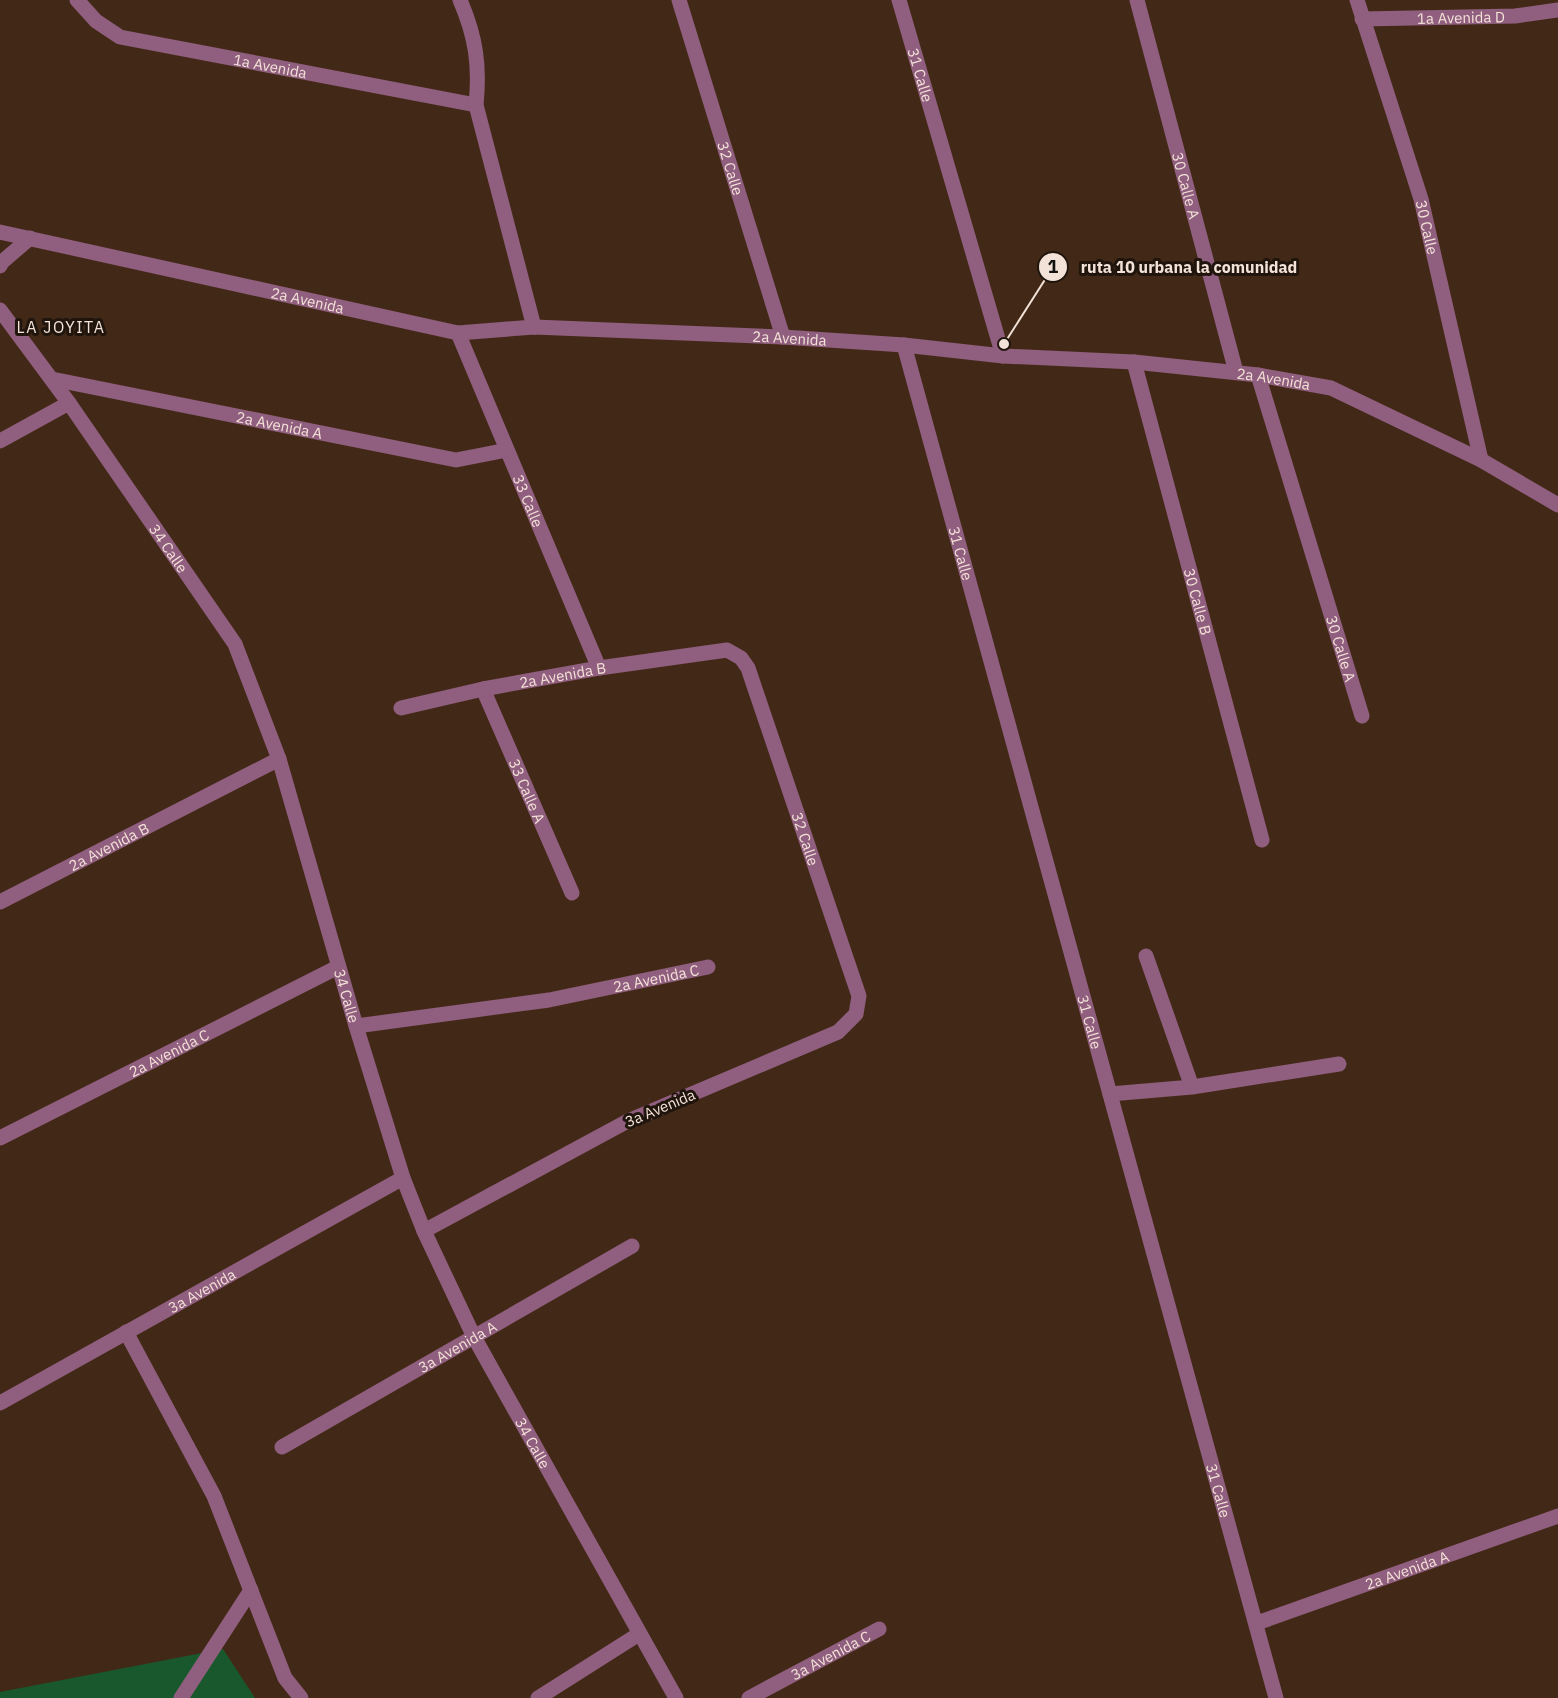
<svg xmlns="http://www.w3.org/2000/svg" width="1558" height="1698" viewBox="0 0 1558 1698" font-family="'IBM Plex Sans',sans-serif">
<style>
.green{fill:#19582c}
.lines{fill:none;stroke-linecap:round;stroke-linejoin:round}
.service{stroke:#905e7e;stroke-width:15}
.minor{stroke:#905e7e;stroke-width:15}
.tertiary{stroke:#905e7e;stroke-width:15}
.labels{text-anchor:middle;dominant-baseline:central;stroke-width:6;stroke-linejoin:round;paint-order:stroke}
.street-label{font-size:15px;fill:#f3e2d7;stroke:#20150d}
.neighbourhood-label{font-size:16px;letter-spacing:1.5px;fill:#f3e2d7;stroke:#20150d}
.leader{fill:none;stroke:#f3e2d7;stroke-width:2}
.callout-dot{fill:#f3e2d7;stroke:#20150d;stroke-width:2}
.mark-label{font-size:18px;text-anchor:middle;font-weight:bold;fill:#111}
.callout-label{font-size:16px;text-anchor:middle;font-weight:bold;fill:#f3e2d7;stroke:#20150d;stroke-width:6;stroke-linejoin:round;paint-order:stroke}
</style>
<rect width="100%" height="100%" fill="#422917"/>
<path class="green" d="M223,1649L255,1698H0V1692Z"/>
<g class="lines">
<path class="service" d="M1146,956L1192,1087
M1110,1094L1192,1087L1339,1064"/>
<g class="minor">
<path id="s1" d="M77,0L96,21L120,37L476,105"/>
<path d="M460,0C476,37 480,66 476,105L534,327"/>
<path id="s2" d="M679,0L783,337"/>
<path id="s3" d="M899,0L1003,356"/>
<path id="s4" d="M1137,0L1236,372"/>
<path id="s5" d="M1357,0L1421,199L1481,460"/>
<path id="s6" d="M1362,19L1515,16L1558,10"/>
<path id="s7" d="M458,333L599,668"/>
<path id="s8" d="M904,345L1276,1698"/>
<path id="s9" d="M1134,362L1262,840"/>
<path id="s10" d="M1258,375L1362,716"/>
<path id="s11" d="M52,379L456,460L507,450"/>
<path d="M0,441L69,403"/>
<path id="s12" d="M483,689L572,893"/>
<path id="s13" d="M401,708L483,689L599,668L727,650L741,658L748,668L859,996L856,1014L838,1032L626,1122L424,1231"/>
<path id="s14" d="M0,902L279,759"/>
<path id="s15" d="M356,1026L549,1000L708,967"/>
<path id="s16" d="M0,1138L338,967"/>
<path d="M126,1332L214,1496L285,1678L301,1698"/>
<path id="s17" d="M0,1403L403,1178"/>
<path id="s18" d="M282,1447L632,1246"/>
<path id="s19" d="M1257,1623L1558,1516"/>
<path d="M181,1698L251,1590"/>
<path d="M538,1698L639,1634"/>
<path id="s20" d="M749,1698L879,1629"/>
</g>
<g class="tertiary">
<path id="s21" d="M0,232L458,333L534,327L783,337L904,345L1003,356L1134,362L1258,375L1331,388L1481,460L1558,505"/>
<path d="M0,266L2,262L30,238"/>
<path id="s22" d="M0,310L69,403L235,644L279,759L356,1026L403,1178L424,1231L474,1337L676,1698"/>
</g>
</g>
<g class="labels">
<g class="street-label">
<text stroke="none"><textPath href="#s6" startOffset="99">1a Avenida D</textPath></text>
<text stroke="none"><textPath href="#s1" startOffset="210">1a Avenida</textPath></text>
<text stroke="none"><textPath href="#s3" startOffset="78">31 Calle</textPath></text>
<text stroke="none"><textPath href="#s2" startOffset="176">32 Calle</textPath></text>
<text stroke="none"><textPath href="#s4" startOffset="192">30 Calle A</textPath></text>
<text stroke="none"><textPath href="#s5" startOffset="238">30 Calle</textPath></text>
<text stroke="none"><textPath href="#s21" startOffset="315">2a Avenida</textPath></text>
<text stroke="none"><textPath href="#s21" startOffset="801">2a Avenida</textPath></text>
<text stroke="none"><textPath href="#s21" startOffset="1287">2a Avenida</textPath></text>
<text stroke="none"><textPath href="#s11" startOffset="232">2a Avenida A</textPath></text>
<text stroke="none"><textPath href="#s7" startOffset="182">33 Calle</textPath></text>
<text stroke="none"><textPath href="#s22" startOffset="292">34 Calle</textPath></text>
<text stroke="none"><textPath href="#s8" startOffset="216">31 Calle</textPath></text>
<text stroke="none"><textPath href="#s9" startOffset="248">30 Calle B</textPath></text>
<text stroke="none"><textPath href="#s10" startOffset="286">30 Calle A</textPath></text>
<text stroke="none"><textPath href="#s13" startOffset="165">2a Avenida B</textPath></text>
<text stroke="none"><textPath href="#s12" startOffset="111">33 Calle A</textPath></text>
<text stroke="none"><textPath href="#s13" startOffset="540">32 Calle</textPath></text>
<text stroke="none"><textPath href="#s14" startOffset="122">2a Avenida B</textPath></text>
<text stroke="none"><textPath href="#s15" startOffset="304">2a Avenida C</textPath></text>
<text stroke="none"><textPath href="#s22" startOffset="778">34 Calle</textPath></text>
<text stroke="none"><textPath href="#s8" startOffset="702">31 Calle</textPath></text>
<text stroke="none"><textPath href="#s16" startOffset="189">2a Avenida C</textPath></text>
<text transform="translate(660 1108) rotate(-23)">3a Avenida</text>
<text stroke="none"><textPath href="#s17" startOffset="231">3a Avenida</textPath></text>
<text stroke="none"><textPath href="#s18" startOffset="202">3a Avenida A</textPath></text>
<text stroke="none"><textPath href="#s22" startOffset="1264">34 Calle</textPath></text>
<text stroke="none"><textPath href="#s8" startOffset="1188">31 Calle</textPath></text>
<text stroke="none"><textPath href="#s19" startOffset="159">2a Avenida A</textPath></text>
<text stroke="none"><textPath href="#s20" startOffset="92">3a Avenida C</textPath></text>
</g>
<g class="neighbourhood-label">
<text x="61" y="327">LA JOYITA</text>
</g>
</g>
<path class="leader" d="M1004 344L1053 267"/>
<g class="callout-dot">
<circle cx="1004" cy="344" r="6"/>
<circle cx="1053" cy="267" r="15"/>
</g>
<g class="mark-label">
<text x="1053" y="273">1</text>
</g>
<g class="callout-label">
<text x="1189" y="273">ruta 10 urbana la comunidad</text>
</g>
</svg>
